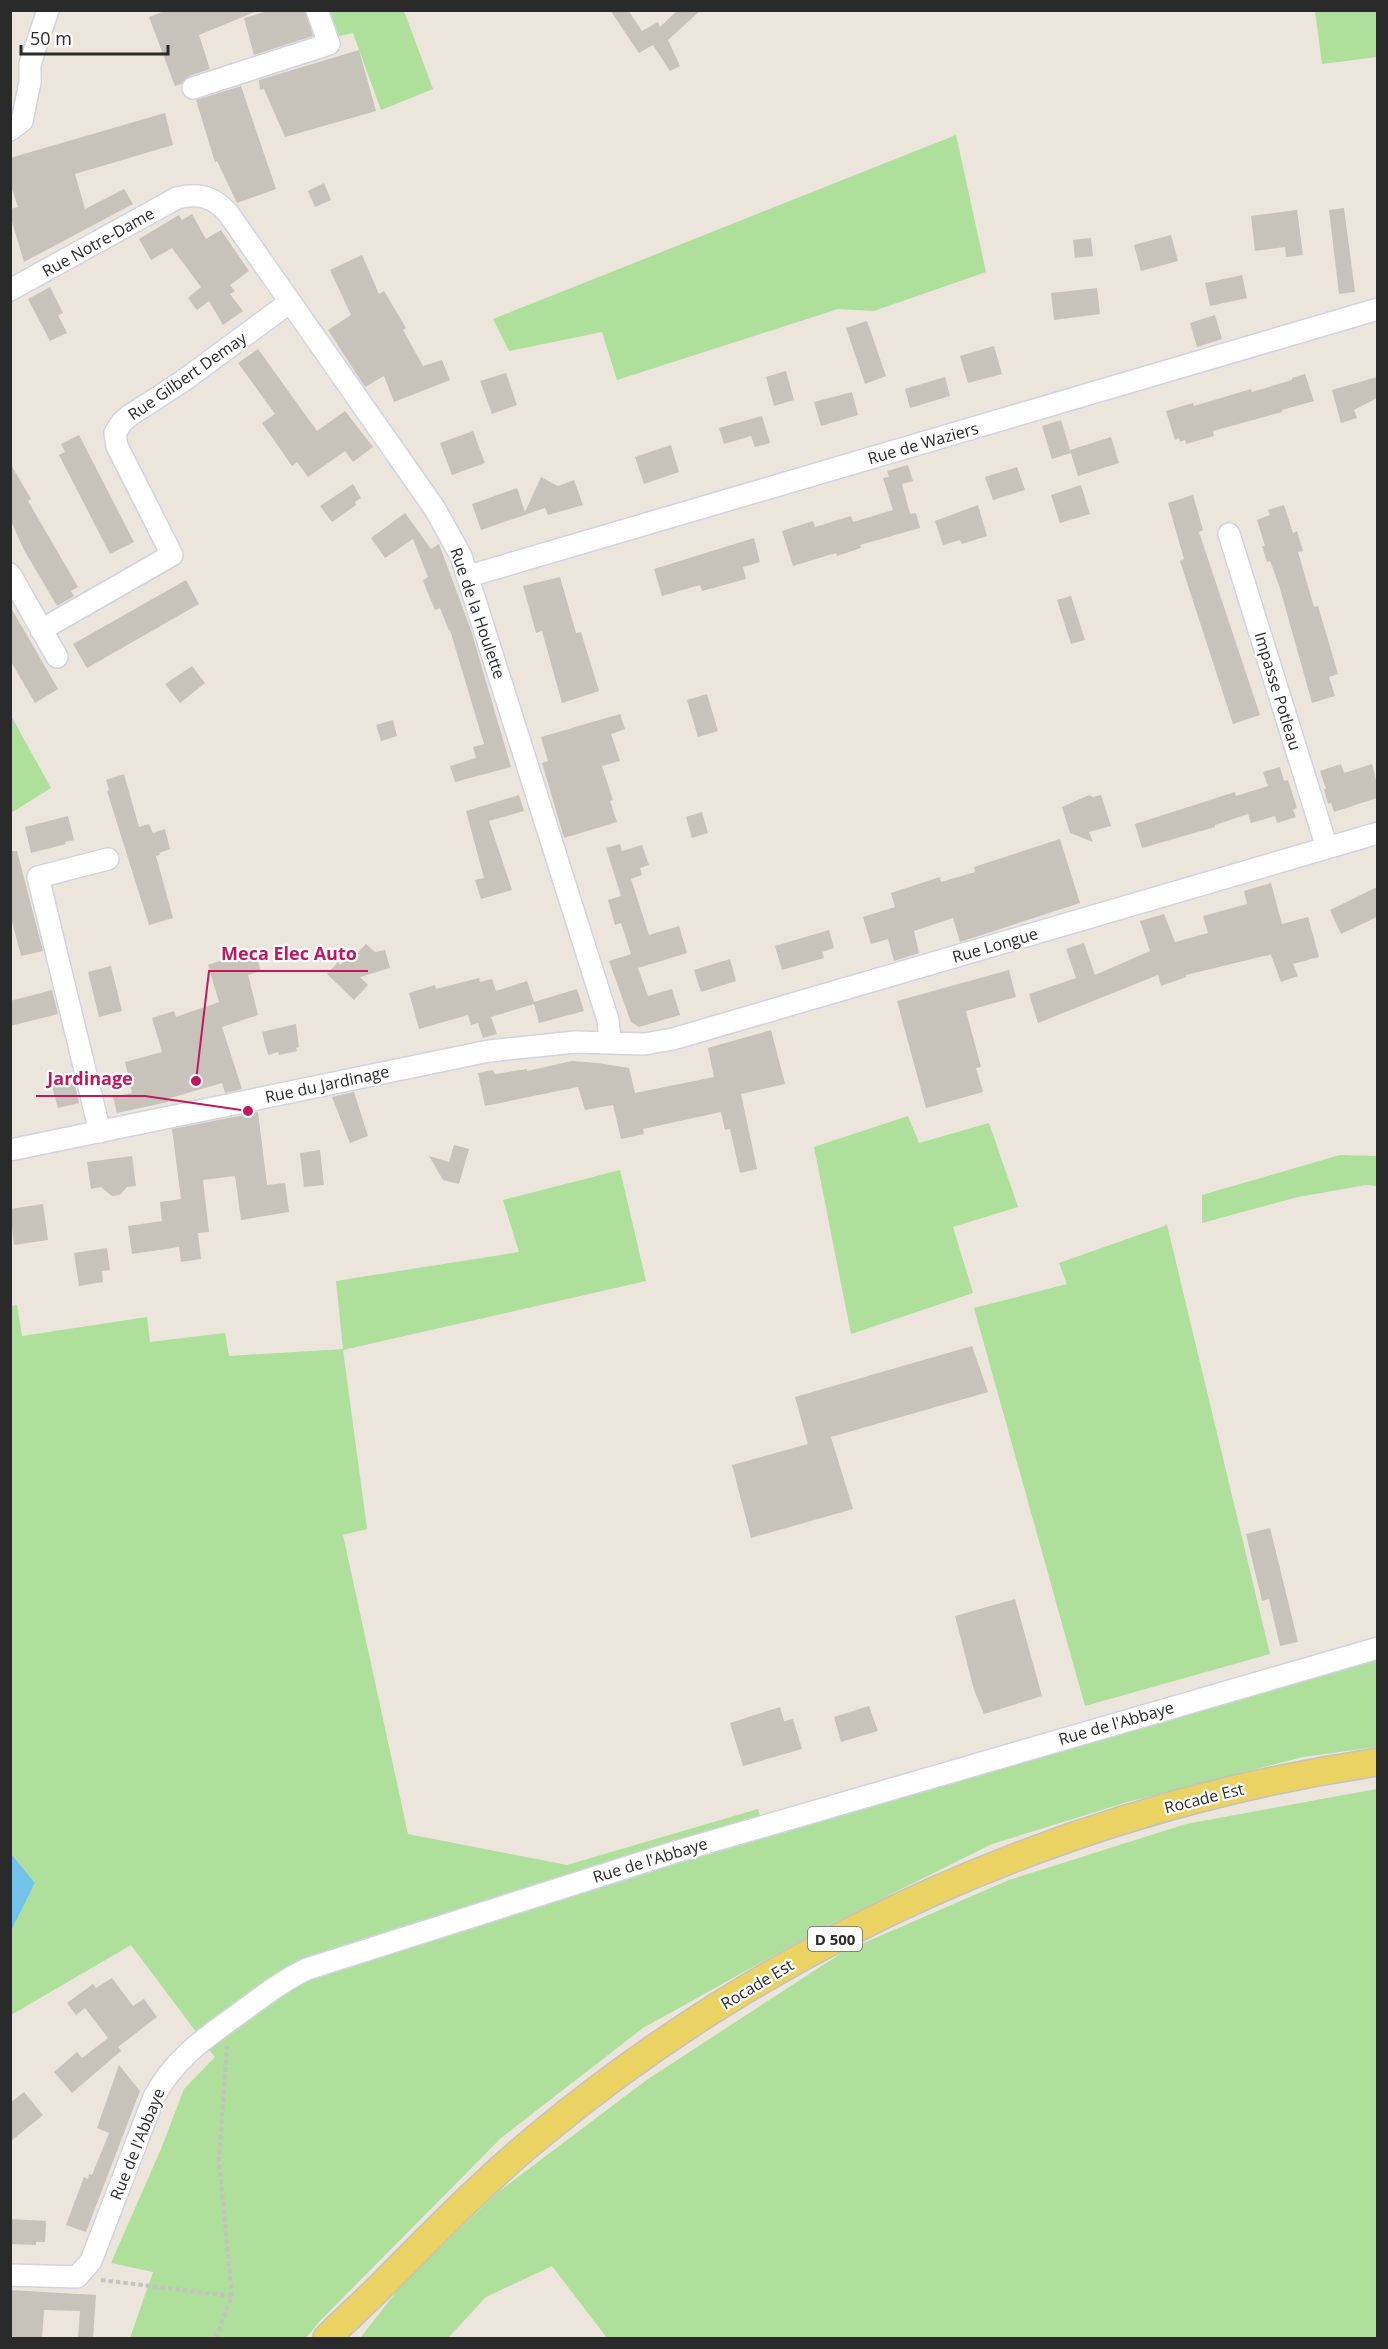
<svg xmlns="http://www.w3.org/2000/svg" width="1388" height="2349" viewBox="0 0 1388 2349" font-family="'Open Sans',sans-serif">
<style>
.green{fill:#aedf9b}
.water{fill:#73c2e9}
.building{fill:#c7c3bb}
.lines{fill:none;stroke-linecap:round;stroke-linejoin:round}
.minor-casing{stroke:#d1d3e2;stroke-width:24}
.major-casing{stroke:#c3c3c3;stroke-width:30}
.path{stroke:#c3c3c3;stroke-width:4;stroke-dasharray:4.5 3;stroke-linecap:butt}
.minor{stroke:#fff;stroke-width:21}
.major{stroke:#ead362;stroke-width:27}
.labels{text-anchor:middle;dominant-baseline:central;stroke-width:4.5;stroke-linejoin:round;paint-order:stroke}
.shield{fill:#fff;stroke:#6a6a6a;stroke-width:1.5}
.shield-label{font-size:15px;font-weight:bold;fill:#2a2a2a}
.street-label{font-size:16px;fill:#2a2a2a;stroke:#fff}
.leader{fill:none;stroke:#c2185b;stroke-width:2}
.callout-dot{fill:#c2185b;stroke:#fff;stroke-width:2}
.callout-label{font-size:18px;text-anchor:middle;font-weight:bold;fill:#c2185b;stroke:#fff;stroke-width:4.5;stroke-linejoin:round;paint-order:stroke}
</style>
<rect width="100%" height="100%" fill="#ebe5dc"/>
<path class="green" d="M330,11H404L433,89L381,110L353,33L339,36Z
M1315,11H1377V57L1322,64Z
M956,135L986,272L874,311L838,309L617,380L602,332L509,351L493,319Z
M10,714L51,788L11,813H10Z
M908,1116L919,1143L989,1123L1018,1207L953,1227L973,1293L851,1334L814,1147Z
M1340,1155L1377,1156V1186L1366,1185L1298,1197L1202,1223V1195Z
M620,1170L646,1281L343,1350L367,1529L343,1535L408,1834L567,1865L758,1809L766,1838L1377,1658V1747L1303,1757L1128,1802L992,1844L825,1927L643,2028L501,2138L319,2322L306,2338H130L153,2272L111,2263L161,2149L184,2089L215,2057L131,1945L11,2015V1931L35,1883L10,1854V1306L17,1305L22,1336L147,1317L150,1342L225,1333L229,1356L343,1349L336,1281L519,1252L503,1200Z
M1167,1225L1270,1654L1085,1706L974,1308L1067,1284L1059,1263Z
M1377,1789V2338H607L552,2266L486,2297L448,2338H360L404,2282L498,2192L648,2079L843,1952L1009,1880L1186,1824Z"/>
<path class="water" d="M11,1854L35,1883L11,1931Z"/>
<path class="building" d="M167,10H257V11L199,35L210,69L189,76L181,84L175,86L149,17Z
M271,10H305L313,36L254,55L244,18Z
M610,10H628L642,31L658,22L660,27L678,10H701L668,40L680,66L670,71L653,45L639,53Z
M359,50L376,111L285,137L264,89L260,90L259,80Z
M241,86L276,189L237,203L217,161L215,162L196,100Z
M165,113L173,145L75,174L85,209L124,189L133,204L24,262L10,215V209L18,207L10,183V158Z
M324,183L331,200L315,207L308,191Z
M1344,208L1355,292L1339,294L1329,210Z
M1297,210L1303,255L1286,257L1285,247L1255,251L1251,216Z
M192,214L206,239L221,230L249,271L230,285L235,291L230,294L243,311L223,325L209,301L197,310L188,298L201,287L172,248L151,260L139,239L179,215L182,220Z
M1171,235L1178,261L1141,271L1134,245Z
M1091,238L1093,256L1075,258L1073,240Z
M362,255L379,294L384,291L406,328L403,330L423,366L442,360L450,380L394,402L384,376L365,387L328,330L351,315L330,270Z
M1242,275L1247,298L1210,306L1205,283Z
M50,287L63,313L58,315L67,333L50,341L28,299Z
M1097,288L1100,314L1054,320L1051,293Z
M1215,315L1222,339L1197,347L1190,323Z
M867,321L886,376L865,384L846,328Z
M994,346L1002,374L968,383L960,356Z
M258,349L317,431L345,411L373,447L353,462L345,451L308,477L297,462L292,466L262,423L275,414L238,363Z
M786,371L794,400L774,406L766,377Z
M506,373L517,405L492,414L480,381Z
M1305,374L1314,401L1282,410V412L1213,431L1214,436L1186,444L1185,440L1180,442L1179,438L1175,440L1166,411L1193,403L1194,406L1251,389L1252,392L1292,380V378Z
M945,377L950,396L910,408L905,389Z
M1377,377V398L1354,410L1357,418L1341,423L1332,390Z
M852,392L858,415L821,426L814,402Z
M762,416L770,443L755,447L751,436L724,444L719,428Z
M1061,420L1071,453L1052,459L1042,426Z
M473,431L485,463L452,475L440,443Z
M79,435L134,542L110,554L59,455L65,452L61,444Z
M1111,437L1119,463L1078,476L1070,450Z
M671,445L679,472L644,484L635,457Z
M10,463L31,499L28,501L78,587L71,591L74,596L57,606L24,550L10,519Z
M908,465L913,481L902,484L910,514L916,513L920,528L860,545L861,548L837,556L836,553L793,566L782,531L813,521L815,527L851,516L853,522L893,510L883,478L889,477L887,471Z
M1017,467L1025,490L993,500L985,477Z
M541,477L558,486L574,480L583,505L548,515L545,508L481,530L472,504L517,488L525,512Z
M353,484L361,498L355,502L356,505L332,522L320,506Z
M1081,485L1090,514L1060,523L1051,495Z
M1193,495L1203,530L1199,532L1260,715L1233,724L1180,561L1184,559L1168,503Z
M978,505L987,536L962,544L960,540L943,545L935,521Z
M1284,505L1293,533L1297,531L1303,551L1298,552L1314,607L1318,606L1338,674L1329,677L1335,696L1312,703L1279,585L1270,561L1267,562L1262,546H1265L1257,520L1270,515L1268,510Z
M405,513L431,549L439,544L471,630L511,767L455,782L450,766L476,758L473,747L484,744L450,630L449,631L440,608L435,610L427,591L423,580L428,577L413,539L385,558L371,538Z
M754,538L760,562L743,567L746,579L702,591L700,585L662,596L654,569Z
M560,577L576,633L581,632L599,691L562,703L542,631L536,633L523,586Z
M186,580L199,604L87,668L73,644Z
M1071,596L1085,640L1071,644L1057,600Z
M10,606L58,689L35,703L10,660Z
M192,666L205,683L180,703L165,684Z
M707,694L718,731L698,737L687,700Z
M620,714L625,729L611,734L620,761L602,766L613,800L610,801L617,822L564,838L542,763L548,761L541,737Z
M393,720L397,736L381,741L376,725Z
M1341,764L1344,773L1372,764L1377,784V798L1334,812L1331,803L1328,804L1324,789H1326L1320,771Z
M1280,767L1284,781L1288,780L1297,808L1293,810L1296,817L1277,823L1275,816L1251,823L1248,814L1215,825V827L1142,848L1135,824L1235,792L1236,796L1268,786L1263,772Z
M124,774L139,827L149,824L153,833L165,829L170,849L159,853L160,855L156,856L173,918L149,925L107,791L109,790L106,780Z
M519,795L524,811L489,821L512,890L481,899L475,880L484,878L466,811Z
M1089,795L1093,797L1101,795L1111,826L1089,832L1093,842L1070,833L1062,807Z
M702,812L708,833L692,838L686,817Z
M68,816L74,840L65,842L66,844L31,853L25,827Z
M1060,839L1080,903L960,942L953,918L914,931L919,953L894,961L888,939L871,944L863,917L895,907L891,893L940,877L941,882L975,872L974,867Z
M620,844L622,851L642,845L649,865L640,868L642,875L631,879L649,935L679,926L687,953L638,968L648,996L672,989L680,1015L639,1027L631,1022L609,961L631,954L621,923L615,925L608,900L621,896L606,848Z
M10,851H17L43,951L21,956L10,914Z
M1271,883L1282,924L1308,917L1319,957L1293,964L1298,976L1281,982L1271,955L1264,956L1186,975V977L1161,986L1158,975L1038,1023L1029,994L1076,978L1066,949L1084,943L1095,975L1150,951L1140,921L1164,914L1175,942L1208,933L1203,916L1247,904L1244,891Z
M1377,887V917L1341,934L1330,910Z
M829,930L834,948L822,952L824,958L782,970L775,946Z
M366,944L375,952L385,950L390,968L360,977L368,985L354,1000L327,974L338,962L340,965L354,951L357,953Z
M246,952L247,955L255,953L261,971L248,975L258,1015L222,1027L242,1089L225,1093L222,1083L167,1099L168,1102L117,1113L113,1097L132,1093L125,1062L162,1052L152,1018L174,1011L176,1017L219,1002L208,965Z
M730,959L736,981L701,992L694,970Z
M111,966L122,1011L99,1017L88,972Z
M1009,970L1016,997L966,1011L981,1067L976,1068L983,1092L926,1108L897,1001Z
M479,978L480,982L492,979L496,991L527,981L534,1002L577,989L584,1011L539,1023L534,1004L491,1017L497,1034L483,1038L478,1023L471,1025L468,1015L419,1029L409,993L435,985L436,989Z
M52,990L58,1014L10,1026V1001Z
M296,1024L299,1047L296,1048L297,1051L279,1055L278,1052L268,1055L262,1032Z
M771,1030L785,1084L741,1094L757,1169L740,1173L730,1129L725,1130L721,1112L643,1129L644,1134L621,1139L613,1105L585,1110L578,1087L485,1106L478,1073L493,1070L495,1074L527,1069V1071L572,1061L598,1063L629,1068L635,1093L714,1077L708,1048Z
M68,1072L70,1081L74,1080L79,1103L58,1108L49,1076Z
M354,1092L368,1136L350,1143L332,1097Z
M258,1112L267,1185L285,1183L289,1212L241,1220L235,1176L203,1180L209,1232L198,1233L201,1259L181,1262L179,1247L132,1254L128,1226L162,1221L160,1202L181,1199L172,1129Z
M454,1145L469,1149L459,1184L443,1180L429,1156L449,1162Z
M320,1150L324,1185L304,1187L300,1153Z
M132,1156L136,1186L127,1187L120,1195L112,1196L101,1187L91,1189L87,1162Z
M43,1204L48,1240L14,1245L10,1209Z
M107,1248L110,1270L102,1271L103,1282L79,1286L74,1253Z
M972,1346L988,1392L831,1437L853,1509L751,1538L732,1465L808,1444L795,1397Z
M1270,1528L1298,1642L1280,1646L1269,1599L1262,1601L1246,1534Z
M1015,1599L1042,1696L984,1714L974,1690L955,1616Z
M869,1706L878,1731L841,1742L834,1717Z
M780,1707L784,1721L793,1719L802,1749L743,1766L730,1723Z
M112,1978L133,2006L144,1999L157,2017L118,2047L121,2051L72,2093L54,2072L77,2052L82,2058L108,2038L85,2008L76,2015L67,2003L93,1984L96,1988Z
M119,2065L140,2091L86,2232L66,2225L84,2177L88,2179L89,2174L92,2175L109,2133L97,2128Z
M24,2092L43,2115L10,2142V2103Z
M10,2219L46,2221L45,2242H36V2245L10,2244Z
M10,2290L96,2295L93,2338H78L80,2311L44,2310L42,2338H10Z"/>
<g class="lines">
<g class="minor-casing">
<path id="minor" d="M193,88L329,44L317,10
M10,130L22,121L30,82V64L48,10
M10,290L177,198C198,193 213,196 228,213L435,509L461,556L608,1020L610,1043
M1229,534L1327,848
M10,574L57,657
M469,576L1378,309
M41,630L172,555L117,446L115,433L122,422L129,416L183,381L290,302
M100,1132L38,877L108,859
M10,1150L489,1051L575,1042L644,1044L673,1039L1378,833
M10,2275L77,2277L91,2261L154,2097C174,2058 209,2035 244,2010C264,1995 284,1980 307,1969L675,1852L1378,1648"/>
</g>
<g class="major-casing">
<path id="major" d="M327,2338C344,2321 363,2304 380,2287C432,2235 483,2182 540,2135C778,1938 1072,1807 1378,1762"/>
</g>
<path class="path" d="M101,2280L232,2296
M216,2338L232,2296L219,2160L227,2046"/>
<use href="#minor" class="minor"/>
<use href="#major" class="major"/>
</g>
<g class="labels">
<rect class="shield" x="808" y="1927" width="54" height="24" rx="4.5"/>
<g class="shield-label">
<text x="835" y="1939">D 500</text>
</g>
<g class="street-label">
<text transform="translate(98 242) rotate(-29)">Rue Notre-Dame</text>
<text transform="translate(187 376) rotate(-35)">Rue Gilbert Demay</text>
<text transform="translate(923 443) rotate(-16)">Rue de Waziers</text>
<text transform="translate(478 613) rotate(71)">Rue de la Houlette</text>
<text transform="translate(1278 691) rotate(73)">Impasse Potleau</text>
<text transform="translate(995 945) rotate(-16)">Rue Longue</text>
<text transform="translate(327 1084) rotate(-12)">Rue du Jardinage</text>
<text transform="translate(1116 1723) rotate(-16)">Rue de l'Abbaye</text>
<text transform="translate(1204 1798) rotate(-14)">Rocade Est</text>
<text transform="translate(650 1860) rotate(-17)">Rue de l'Abbaye</text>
<text transform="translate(757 1984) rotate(-31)">Rocade Est</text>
<text transform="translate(137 2144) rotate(-68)">Rue de l'Abbaye</text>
</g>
</g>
<path class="leader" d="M196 1081L209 971H368M248 1111L145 1096H36"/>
<g class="callout-dot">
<circle cx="196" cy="1081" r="6"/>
<circle cx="248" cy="1111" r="6"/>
</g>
<g class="callout-label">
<text x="289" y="960">Meca Elec Auto</text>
<text x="90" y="1085">Jardinage</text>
</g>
<rect width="1388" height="2349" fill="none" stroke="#2a2a2a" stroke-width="24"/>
<path d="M21 45v9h147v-9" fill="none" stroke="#2a2a2a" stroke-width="3"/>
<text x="30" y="45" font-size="18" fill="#2a2a2a" stroke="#ffffff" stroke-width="4.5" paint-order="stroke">50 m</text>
</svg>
